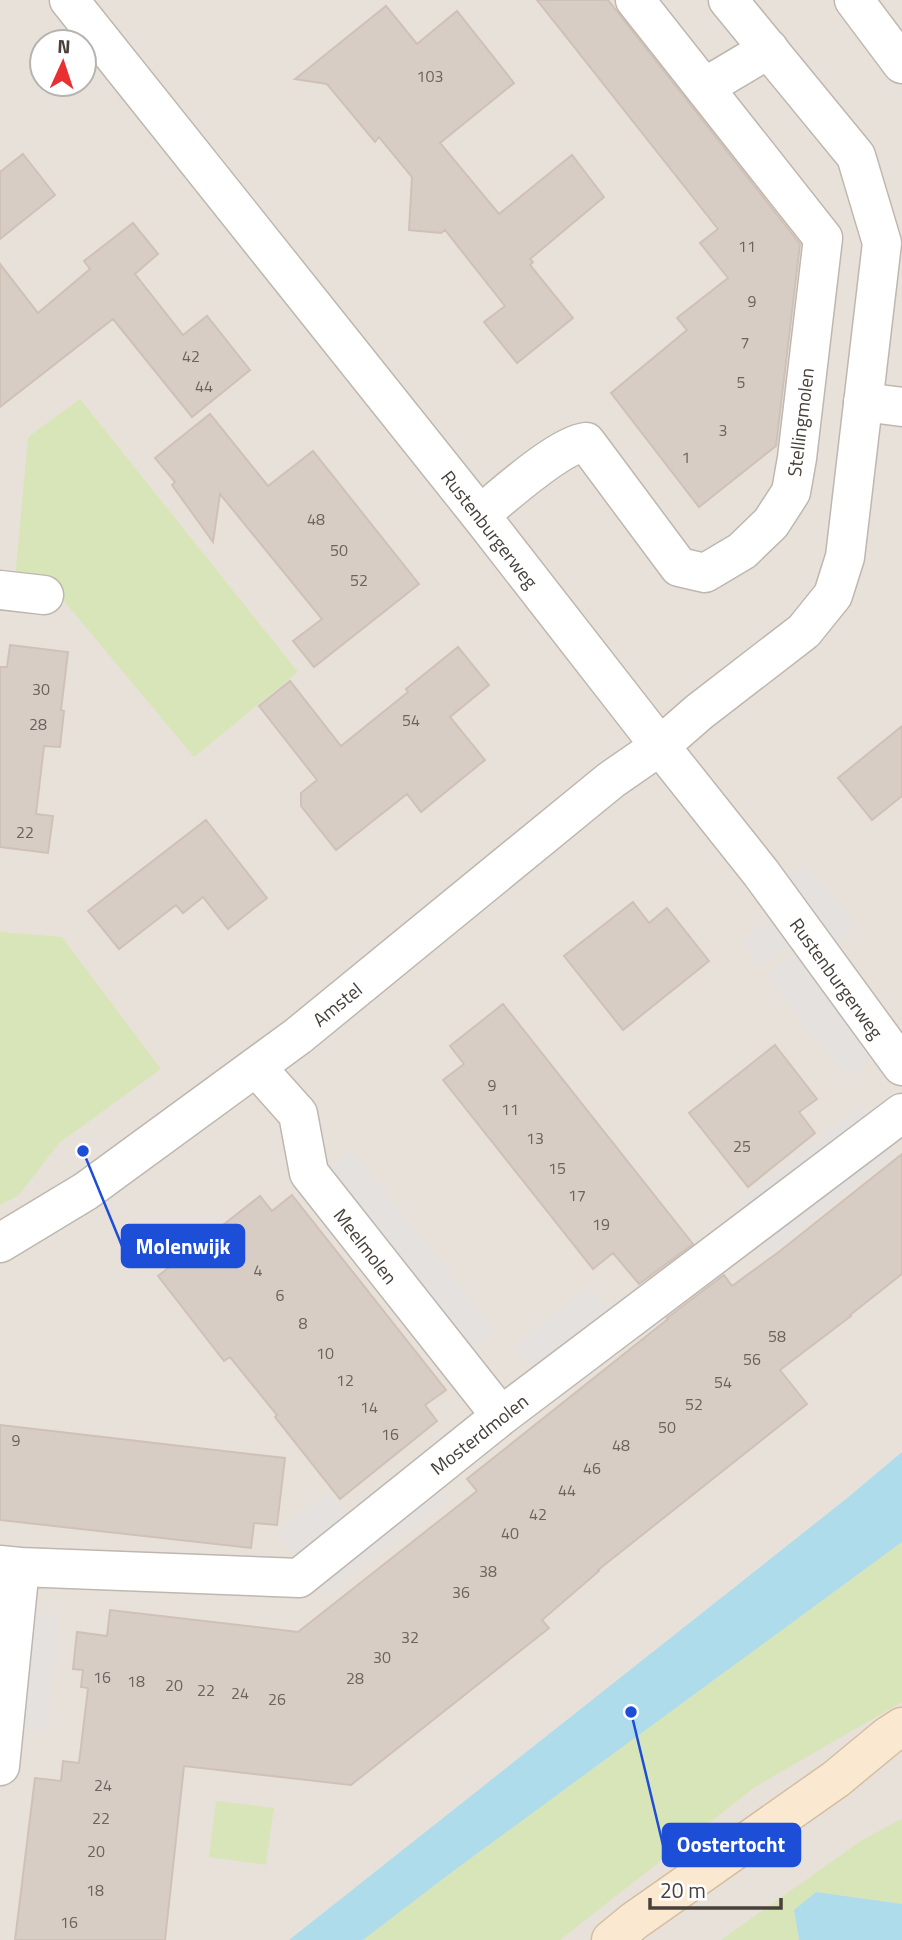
<svg xmlns="http://www.w3.org/2000/svg" width="902" height="1940" viewBox="0 0 902 1940" font-family="'Titillium Web',sans-serif">
<style>
.residential{fill:#e8e1da;fill-rule:evenodd}
.green{fill:#d8e5b8}
.parking{fill:#e4e1df}
.water{fill:#aedceb}
.building{fill:#d8cdc5;stroke:#cfc1b6;stroke-width:2}
.lines{fill:none;stroke-linecap:round;stroke-linejoin:round}
.minor-casing{stroke:#bfb7af;stroke-width:41}
.tertiary-casing{stroke:#bfb7af;stroke-width:41}
.secondary-casing{stroke:#d3bea1;stroke-width:41}
.minor{stroke:#fff;stroke-width:38}
.tertiary{stroke:#fff;stroke-width:38}
.secondary{stroke:#fae9d0;stroke-width:38}
.labels{text-anchor:middle;dominant-baseline:central;stroke-width:5;stroke-linejoin:round;paint-order:stroke}
.number-label{font-size:16px;fill:#6c635d}
.street-label{font-size:19px;fill:#48403a;stroke:#fff}
.leader{fill:none;stroke:#1d4ed8;stroke-width:2.5}
.callout-dot{fill:#1d4ed8;stroke:#fff;stroke-width:2.5}
.callout{fill:#1d4ed8;stroke:#1d4ed8;stroke-width:2.5}
.callout-label{font-size:21px;text-anchor:middle;font-weight:bold;fill:#fff}
</style>
<rect width="100%" height="100%" fill="#f4f0ec"/>
<path class="residential" d="M0,0H902V1940H0ZM42,42H84V84H42Z"/>
<path class="green" d="M80,399L298,672L194,757L53,588L15,579L28,437Z
M0,932L62,937L161,1069L59,1143L19,1195L0,1205Z
M902,1542V1702L755,1787L560,1940H363L448,1875Z
M216,1801L274,1808L266,1865L209,1857Z
M902,1819V1904L816,1892L794,1910L799,1940H721L862,1840Z"/>
<path class="parking" d="M805,864L856,926L835,944L783,882Z
M769,920L789,945L761,967L741,942Z
M795,952L877,1055L848,1078L766,975Z
M863,1103L871,1114L750,1211L741,1200Z
M884,1145L893,1156L767,1255L758,1245Z
M351,1151L495,1330L470,1351L325,1171Z
M590,1286L611,1312L535,1372L514,1346Z
M438,1487L447,1499L326,1594L317,1583Z
M329,1491L350,1518L298,1558L277,1532Z
M25,1611L60,1615L47,1730L13,1727Z"/>
<path class="water" d="M902,1452V1542L448,1875L363,1940H289L846,1499Z
M816,1892L902,1904V1940H799L794,1910Z"/>
<path class="building" d="M537,0H608L800,244L776,446L699,507L611,393L687,330L677,318L728,278L700,243L718,229Z
M386,6L417,44L457,11L514,83L440,143L499,214L572,155L604,197L530,259L533,262L530,265L573,318L517,363L484,322L505,306L445,230L441,233L409,230L412,177L379,137L375,142L327,84L295,79Z
M23,154L55,195L0,239V172Z
M133,223L158,254L135,274L183,335L207,316L250,370L192,417L113,319L0,407V264L38,313L90,269L84,261Z
M210,414L268,486L313,451L419,584L314,667L293,641L322,619L220,494L213,542L172,485L175,482L155,458Z
M10,645L68,652L61,710L64,711L60,747L44,746L36,814L53,816L48,853L0,847V667H7Z
M458,647L489,685L450,717L485,760L421,812L407,794L336,850L301,806V793L317,780L259,706L290,681L341,746L408,692L406,689Z
M902,726V796L872,820L838,778Z
M206,820L267,898L228,929L203,897L183,913L176,905L119,949L88,911Z
M633,902L649,923L667,908L709,961L623,1030L564,956Z
M503,1004L693,1244L639,1284L613,1253L593,1269L443,1080L464,1064L450,1046Z
M775,1045L817,1099L799,1112L815,1133L748,1187L689,1113Z
M902,1154V1274L850,1315L851,1316L780,1370L807,1404L598,1570L599,1571L542,1620L549,1628L351,1785L184,1766L165,1940H15L35,1778L61,1781L63,1761L79,1763L88,1688L81,1687L83,1670L73,1669L77,1632L107,1636L110,1610L298,1632L477,1491L467,1479L668,1319L667,1318L724,1275L732,1286L780,1251Z
M292,1195L446,1390L425,1405L437,1421L340,1499L275,1417L277,1415L230,1357L224,1361L158,1276L260,1196L272,1211Z
M0,1425L285,1458L277,1525L254,1523L251,1548L0,1520Z"/>
<g class="lines">
<g class="minor-casing">
<path id="minor" d="M854,0L902,64
M705,87L769,49
M863,402L902,407
M480,515C503,496 559,445 586,442L679,567L705,573L742,551L771,523L791,492L797,458L823,238L635,0
M0,590L44,595
M660,746L761,873L902,1066
M256,1067L298,1114L309,1173L501,1416
M0,1565L20,1567L299,1578L501,1416L902,1113
M0,1766L20,1567"/>
</g>
<g class="tertiary-casing">
<path id="tertiary" d="M69,0L480,515L660,746
M0,1243L86,1191L298,1036L611,780L660,746L699,712L804,631L833,595L845,557L882,243L856,156L728,0"/>
</g>
<g class="secondary-casing">
<path id="secondary" d="M611,1940L634,1921L836,1779L888,1736L902,1727"/>
</g>
<use href="#minor" class="minor"/>
<use href="#tertiary" class="tertiary"/>
<use href="#secondary" class="secondary"/>
</g>
<g class="labels">
<g class="number-label">
<text x="430" y="76">103</text>
<text x="747" y="246">11</text>
<text x="752" y="301">9</text>
<text x="745" y="342">7</text>
<text x="191" y="356">42</text>
<text x="741" y="382">5</text>
<text x="204" y="386">44</text>
<text x="723" y="430">3</text>
<text x="686" y="457">1</text>
<text x="316" y="519">48</text>
<text x="339" y="550">50</text>
<text x="359" y="580">52</text>
<text x="41" y="689">30</text>
<text x="411" y="720">54</text>
<text x="38" y="724">28</text>
<text x="25" y="832">22</text>
<text x="492" y="1085">9</text>
<text x="510" y="1109">11</text>
<text x="535" y="1138">13</text>
<text x="742" y="1146">25</text>
<text x="557" y="1168">15</text>
<text x="577" y="1195">17</text>
<text x="601" y="1224">19</text>
<text x="258" y="1270">4</text>
<text x="280" y="1295">6</text>
<text x="303" y="1323">8</text>
<text x="777" y="1336">58</text>
<text x="325" y="1353">10</text>
<text x="752" y="1359">56</text>
<text x="345" y="1380">12</text>
<text x="723" y="1382">54</text>
<text x="694" y="1404">52</text>
<text x="369" y="1407">14</text>
<text x="667" y="1427">50</text>
<text x="390" y="1434">16</text>
<text x="16" y="1440">9</text>
<text x="621" y="1445">48</text>
<text x="592" y="1468">46</text>
<text x="567" y="1490">44</text>
<text x="538" y="1514">42</text>
<text x="510" y="1533">40</text>
<text x="488" y="1571">38</text>
<text x="461" y="1592">36</text>
<text x="410" y="1637">32</text>
<text x="382" y="1657">30</text>
<text x="102" y="1677">16</text>
<text x="355" y="1678">28</text>
<text x="136" y="1681">18</text>
<text x="174" y="1685">20</text>
<text x="206" y="1690">22</text>
<text x="240" y="1693">24</text>
<text x="277" y="1699">26</text>
<text x="103" y="1785">24</text>
<text x="101" y="1818">22</text>
<text x="96" y="1851">20</text>
<text x="95" y="1890">18</text>
<text x="69" y="1922">16</text>
</g>
<g class="street-label">
<text transform="translate(800 422) rotate(-83)">Stellingmolen</text>
<text transform="translate(490 529) rotate(52)">Rustenburgerweg</text>
<text transform="translate(837 978) rotate(54)">Rustenburgerweg</text>
<text transform="translate(337 1004) rotate(-39)">Amstel</text>
<text transform="translate(366 1246) rotate(52)">Meelmolen</text>
<text transform="translate(479 1434) rotate(-38)">Mosterdmolen</text>
</g>
</g>
<path class="leader" d="M83 1151L122 1246M631 1712L663 1845"/>
<g class="callout-dot">
<circle cx="83" cy="1151" r="7"/>
<circle cx="631" cy="1712" r="7"/>
</g>
<g class="callout">
<rect x="122" y="1225" width="122" height="42" rx="7"/>
<rect x="663" y="1824" width="137" height="42" rx="7"/>
</g>
<g class="callout-label">
<text x="183" y="1254">Molenwijk</text>
<text x="731" y="1852">Oostertocht</text>
</g>
<g transform="translate(63 63) rotate(3)"><circle r="33" fill="#ffffff" stroke="#b6b3b0" stroke-width="2"/>
<path d="M0-5L12 26L0 18L-12 26Z" fill="#e83033"/>
<text y="-10" font-size="19" font-weight="bold" text-anchor="middle" fill="#48403a">N</text>
</g>
<path d="M650 1898v10h131v-10" fill="none" stroke="#48403a" stroke-width="3.5"/>
<text x="660" y="1898" font-size="21" fill="#48403a" stroke="#ffffff" stroke-width="5" paint-order="stroke">20 m</text>
</svg>
